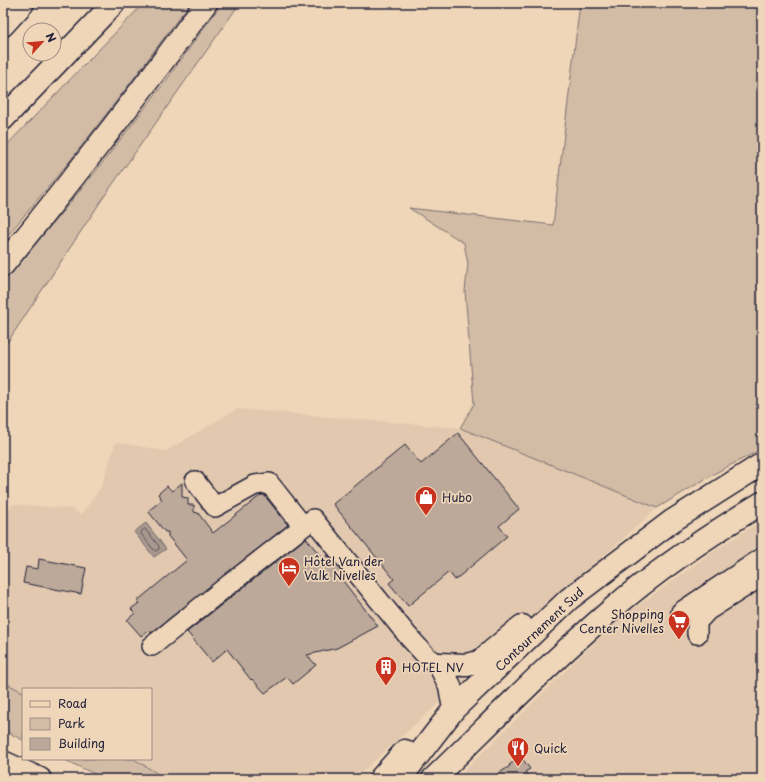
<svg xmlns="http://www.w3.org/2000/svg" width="765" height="782" viewBox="0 0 765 782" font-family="'Playpen Sans',sans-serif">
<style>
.built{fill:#e1c8af}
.green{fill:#d2bca6;stroke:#7a6f70}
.water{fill:#a9988d;stroke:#73696c}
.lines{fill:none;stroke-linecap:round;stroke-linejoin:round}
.shore{stroke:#58515c;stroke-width:1}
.building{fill:#bda999;stroke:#22223b}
.minor-casing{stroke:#22223b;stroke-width:22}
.highway-casing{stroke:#22223b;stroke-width:25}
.minor{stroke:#f0d6b8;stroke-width:19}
.highway{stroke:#f0d6b8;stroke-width:22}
.labels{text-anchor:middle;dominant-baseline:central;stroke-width:3.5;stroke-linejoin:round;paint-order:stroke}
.poi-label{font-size:12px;fill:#22223b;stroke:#f0d6b8;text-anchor:start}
.street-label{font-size:12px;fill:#22223b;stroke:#f0d6b8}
</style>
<rect width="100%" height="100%" fill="#f0d6b8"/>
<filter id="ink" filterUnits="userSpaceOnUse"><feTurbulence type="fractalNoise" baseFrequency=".025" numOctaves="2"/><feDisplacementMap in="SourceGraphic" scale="8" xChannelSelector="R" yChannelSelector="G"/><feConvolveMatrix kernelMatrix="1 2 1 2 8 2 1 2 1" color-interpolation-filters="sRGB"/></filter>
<g filter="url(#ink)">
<path class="built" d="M237,409L460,428L579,476L657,508L354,779H166L134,759H151V689H23V692L3,682V515L13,504L73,509L81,515L101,487L116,442L166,451Z
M762,520V779H456L572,664L621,618L715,550Z"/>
<path class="green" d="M144,3H190L128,86L69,162L3,241V149Z
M222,3H240L101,201L3,349V283L92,176L165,82Z
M580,3H762V449L719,471L657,508L579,476L460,428L474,404L465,291L468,264L464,243L409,208L553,225Z
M3,682L23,692V740L3,730Z
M63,759H134L166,779H105Z"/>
<path class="water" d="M146,523L166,549L154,557L134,532Z"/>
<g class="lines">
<path class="shore" d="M145,529L159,546V549L156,551L154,550L141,534V532Z"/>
</g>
<path class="building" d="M458,433L519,509L499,526L507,536L455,580L449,572L408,606L389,583L394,579L333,504L405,445L421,464Z
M182,483V497L188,498V505H194V512L198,513L213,533L261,495H264L288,525L151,633L149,630L141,636L127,620L135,613L131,609L139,603L137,601L187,560L168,536V532H165L148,511L162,500L158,494L167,486L172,491Z
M306,538L323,559L328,555L347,579L343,581L378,626L337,648L307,655L316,665L293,684L287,677L265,693L252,679L251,680L227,649L212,662L187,632Z
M39,559L86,568L81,594L23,583L26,567L38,569Z
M521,757L530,769L525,772L530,779H490L510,766L509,765Z"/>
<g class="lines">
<g class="minor-casing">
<path id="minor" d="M195,481L215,507L255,485L269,483L303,526
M681,612L762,558
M697,634V622L707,611L762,576
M152,646L227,586L313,519L408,636L428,658L439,664"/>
</g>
<g class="highway-casing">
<path id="highway" d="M3,25L23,3
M3,119L114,3
M3,265C73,179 141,92 206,3
M454,709L450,686L439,664L467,665L479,662L522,626
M3,762L40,779
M380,779L405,751
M400,779L454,709L569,599L672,521L762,464
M433,779C492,722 549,663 611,610C658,569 709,535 762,503"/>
</g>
<use href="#minor" class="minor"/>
<use href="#highway" class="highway"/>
</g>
</g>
<defs>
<g id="shop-pin" transform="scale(1.15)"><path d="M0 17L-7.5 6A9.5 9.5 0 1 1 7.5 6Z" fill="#c8321e" stroke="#f0d6b8"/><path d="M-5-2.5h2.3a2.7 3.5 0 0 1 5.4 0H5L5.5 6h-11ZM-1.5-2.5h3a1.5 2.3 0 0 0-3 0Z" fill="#fff"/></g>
<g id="hotel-pin" transform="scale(1.15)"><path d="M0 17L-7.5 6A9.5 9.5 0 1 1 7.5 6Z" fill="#c8321e" stroke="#f0d6b8"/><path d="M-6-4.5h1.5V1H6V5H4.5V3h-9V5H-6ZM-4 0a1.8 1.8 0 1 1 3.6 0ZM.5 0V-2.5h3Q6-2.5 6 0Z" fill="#fff"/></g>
<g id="supermarket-pin" transform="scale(1.15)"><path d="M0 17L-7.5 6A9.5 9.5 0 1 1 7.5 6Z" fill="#c8321e" stroke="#f0d6b8"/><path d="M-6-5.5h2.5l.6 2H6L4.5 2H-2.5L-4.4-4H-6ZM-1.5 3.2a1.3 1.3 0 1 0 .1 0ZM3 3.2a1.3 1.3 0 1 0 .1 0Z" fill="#fff"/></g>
<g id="building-pin" transform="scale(1.15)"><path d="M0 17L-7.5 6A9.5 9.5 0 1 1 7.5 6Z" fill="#c8321e" stroke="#f0d6b8"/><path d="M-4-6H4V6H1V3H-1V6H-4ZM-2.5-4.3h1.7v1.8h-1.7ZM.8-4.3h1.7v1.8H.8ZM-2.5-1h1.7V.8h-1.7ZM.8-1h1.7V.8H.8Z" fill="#fff"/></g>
<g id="restaurant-pin" transform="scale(1.15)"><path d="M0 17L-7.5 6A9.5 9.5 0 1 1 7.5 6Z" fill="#c8321e" stroke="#f0d6b8"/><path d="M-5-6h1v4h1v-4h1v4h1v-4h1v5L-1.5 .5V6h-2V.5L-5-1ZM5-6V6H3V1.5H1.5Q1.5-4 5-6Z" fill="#fff"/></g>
</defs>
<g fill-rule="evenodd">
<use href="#shop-pin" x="426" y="497"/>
<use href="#hotel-pin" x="289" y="568"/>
<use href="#supermarket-pin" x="679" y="621"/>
<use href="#building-pin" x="386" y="667"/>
<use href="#restaurant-pin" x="518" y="748"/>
</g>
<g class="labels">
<g class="poi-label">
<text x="442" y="497">Hubo</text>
<text x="304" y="561">Hôtel Van der<tspan x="304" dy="14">Valk Nivelles</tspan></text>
<text x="664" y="614" text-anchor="end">Shopping<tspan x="664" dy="14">Center Nivelles</tspan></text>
<text x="402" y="667">HOTEL NV</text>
<text x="534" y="748">Quick</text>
</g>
<g class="street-label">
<text transform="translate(539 629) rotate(-43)">Contournement Sud</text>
</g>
</g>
<rect width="765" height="782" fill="none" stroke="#f0d6b8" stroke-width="16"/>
<rect x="8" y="8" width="749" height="766" fill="none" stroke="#22223b" stroke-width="1.5" filter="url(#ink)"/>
<rect x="22" y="688" width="130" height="72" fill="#f0d6b8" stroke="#9e8e86"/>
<rect x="30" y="701" width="20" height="6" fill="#f0d6b8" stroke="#9e8e86"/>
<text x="58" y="708" font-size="12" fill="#22223b">Road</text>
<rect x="30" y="718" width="20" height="12" fill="#d2bca6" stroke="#9e8e86"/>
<text x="58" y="728" font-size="12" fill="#22223b">Park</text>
<rect x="30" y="738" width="20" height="12" fill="#bda999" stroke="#9e8e86"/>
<text x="58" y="748" font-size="12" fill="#22223b">Building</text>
<g transform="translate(42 42) rotate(63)"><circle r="19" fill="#f0d6b8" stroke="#9e8e86"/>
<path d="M0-3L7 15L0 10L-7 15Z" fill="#c8321e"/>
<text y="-6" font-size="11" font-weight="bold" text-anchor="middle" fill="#22223b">N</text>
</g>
</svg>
